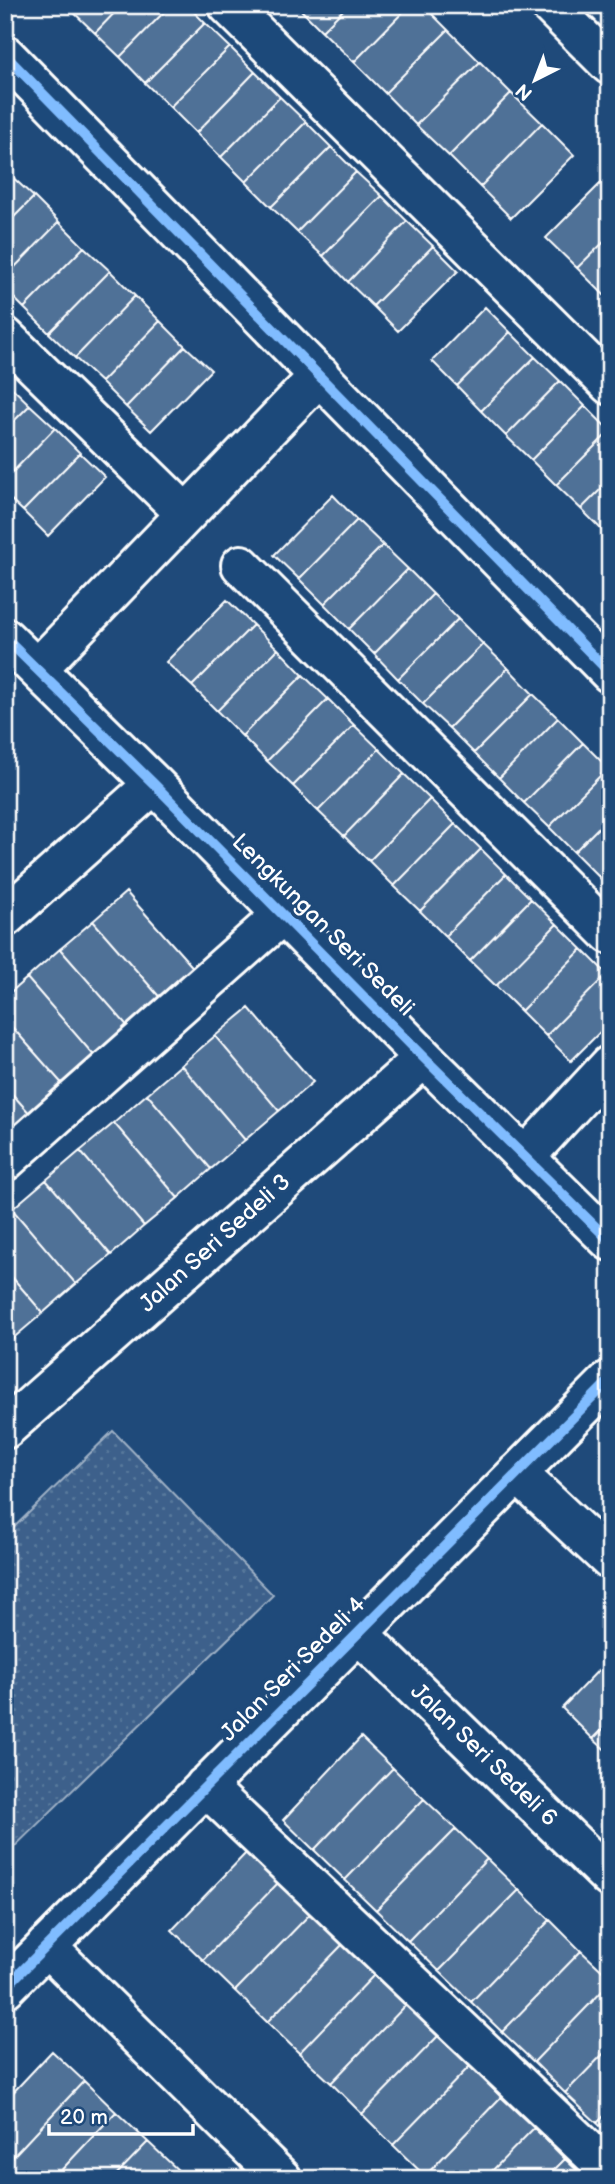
<svg xmlns="http://www.w3.org/2000/svg" width="615" height="2184" viewBox="0 0 615 2184" font-family="'Balsamiq Sans',sans-serif">
<style>
.park{fill:url(#park-dots);stroke:#9eb0c5;stroke-width:2}
.building{fill:#507197;stroke:#fff;stroke-width:2}
.lines{fill:none;stroke-linecap:round;stroke-linejoin:round}
.minor-casing{stroke:#fff;stroke-width:44}
.minor{stroke:#1f4a7a;stroke-width:38}
.cycleway-casing{stroke:#1f4a7a;stroke-width:15}
.cycleway{stroke:#80bcff;stroke-width:10}
.labels{text-anchor:middle;dominant-baseline:central;stroke-width:7;stroke-linejoin:round;paint-order:stroke}
.street-label{font-size:23px;fill:#fff;stroke:#1f4a7a}
</style>
<defs>
<pattern id="park-dots" width="8" height="8" patternUnits="userSpaceOnUse" patternTransform="scale(1.75)"><rect width="8" height="8" fill="#3c618b"/><path d="M2 2h.1M6 6h.1" fill="none" stroke="#59799c" stroke-width="1.8" stroke-linecap="round"/></pattern>
</defs>
<rect width="100%" height="100%" fill="#1f4a7a"/>
<filter id="ink" filterUnits="userSpaceOnUse"><feTurbulence type="fractalNoise" baseFrequency=".0143" numOctaves="2"/><feDisplacementMap in="SourceGraphic" scale="14" xChannelSelector="R" yChannelSelector="G"/><feConvolveMatrix kernelMatrix="1 2 1 2 8 2 1 2 1" color-interpolation-filters="sRGB"/></filter>
<g filter="url(#ink)">
<path class="park" d="M113,1431L273,1595L5,1856V1536Z"/>
<path class="building" d="M72,5H122L95,33L69,8Z
M122,5H171L120,57L95,33Z
M171,5H187L205,23L145,83L120,57Z
M296,5H348L322,31Z
M348,5H410L354,62L322,31Z
M410,5H423L448,30L385,93L354,62Z
M205,23L230,47L170,107L145,83Z
M448,30L480,62L416,125L385,93Z
M230,47L255,72L196,133L170,107Z
M480,62L511,93L449,156L416,125Z
M255,72L280,97L221,157L196,133Z
M511,93L542,123L480,187L449,156Z
M280,97L306,122L246,182L221,157Z
M306,122L331,147L271,207L246,182Z
M542,123L574,155L511,218L480,187Z
M331,147L356,172L297,232L271,207Z
M356,172L382,196L323,256L297,232Z
M8,173L34,197L5,226V176Z
M608,176L610,178V236L577,268L546,238Z
M382,196L407,221L348,282L323,256Z
M34,197L59,222L5,277V226Z
M407,221L433,246L373,306L348,282Z
M59,222L84,247L24,308L5,289V277Z
M610,236V300H609L577,268Z
M433,246L458,271L398,331L373,306Z
M84,247L110,271L49,333L24,308Z
M110,271L135,296L75,358L49,333Z
M135,296L160,321L101,382L75,358Z
M485,307L510,332L457,386L432,361Z
M160,321L185,346L126,407L101,382Z
M510,332L535,357L481,411L457,386Z
M185,346L211,370L151,431L126,407Z
M535,357L560,381L506,436L481,411Z
M5,381L30,405L5,430Z
M560,381L585,406L531,460L506,436Z
M30,405L55,428L5,480V430Z
M585,406L610,431L556,485L531,460Z
M55,428L80,453L23,511L5,494V480Z
M610,431V480L581,509L556,485Z
M80,453L105,477L48,536L23,511Z
M610,480V529L606,534L581,509Z
M333,495L357,520L299,579L274,555Z
M357,520L383,545L324,604L299,579Z
M383,545L408,569L349,629L324,604Z
M408,569L433,594L374,654L349,629Z
M433,594L458,619L398,679L374,654Z
M227,600L253,625L192,686L166,662Z
M458,619L483,644L423,704L398,679Z
M253,625L278,649L217,711L192,686Z
M483,644L508,668L449,728L423,704Z
M278,649L303,675L242,736L217,711Z
M508,668L533,694L474,753L449,728Z
M303,675L328,699L267,761L242,736Z
M533,694L558,718L499,778L474,753Z
M328,699L354,725L293,786L267,761Z
M558,718L583,743L524,803L499,778Z
M354,725L379,749L318,811L293,786Z
M583,743L608,768L549,827L524,803Z
M379,749L404,774L344,836L318,811Z
M608,768L610,770V816L574,852L549,827Z
M404,774L430,799L369,861L344,836Z
M430,799L455,824L394,886L369,861Z
M610,816V866L599,877L574,852Z
M455,824L481,849L420,911L394,886Z
M481,849L506,874L445,936L420,911Z
M610,866V888L599,877Z
M506,874L531,899L470,961L445,936Z
M126,892L197,972L163,1001L93,921Z
M531,899L557,924L496,986L470,961Z
M93,921L163,1001L131,1030L60,949Z
M557,924L582,949L521,1011L496,986Z
M60,949L131,1030L97,1059L27,978Z
M582,949L607,974L546,1036L521,1011Z
M607,974L610,976V1022L571,1061L546,1036Z
M27,978L97,1059L65,1087L5,1019V997Z
M249,1008L313,1082L279,1111L215,1036Z
M5,1019L65,1087L32,1116L5,1086Z
M215,1036L279,1111L245,1140L181,1065Z
M181,1065L245,1140L211,1169L147,1094Z
M5,1086L32,1116L5,1139Z
M147,1094L211,1169L178,1198L114,1123Z
M114,1123L178,1198L144,1226L80,1151Z
M80,1151L144,1226L111,1255L46,1180Z
M46,1180L111,1255L76,1284L12,1209Z
M12,1209L76,1284L43,1313L5,1269V1215Z
M5,1269L43,1313L10,1341L5,1336Z
M610,1658V1722L593,1739L562,1708Z
M610,1722V1754L593,1739Z
M361,1737L393,1768L314,1850L283,1820Z
M393,1768L424,1799L345,1880L314,1850Z
M424,1799L456,1829L376,1910L345,1880Z
M456,1829L487,1859L408,1941L376,1910Z
M248,1851L280,1881L203,1960L172,1930Z
M487,1859L519,1890L439,1971L408,1941Z
M280,1881L312,1912L235,1991L203,1960Z
M519,1890L550,1920L471,2002L439,1971Z
M312,1912L344,1943L267,2022L235,1991Z
M550,1920L581,1951L502,2032L471,2002Z
M344,1943L375,1974L299,2053L267,2022Z
M581,1951L610,1978V1983L534,2062L502,2032Z
M375,1974L407,2004L331,2083L299,2053Z
M610,1983V2047L565,2093L534,2062Z
M407,2004L439,2035L362,2114L331,2083Z
M439,2035L470,2066L393,2145L362,2114Z
M610,2047V2110L597,2123L565,2093Z
M52,2051L84,2081L6,2164L5,2101Z
M470,2066L501,2097L425,2176L393,2145Z
M84,2081L116,2112L53,2179H21L6,2164Z
M501,2097L534,2128L484,2179H428L425,2176Z
M610,2110V2135L597,2123Z
M116,2112L148,2142L112,2179H53Z
M534,2128L565,2159L545,2179H484Z
M148,2142L180,2172L173,2179H112Z
M565,2159L586,2179H545Z"/>
<g class="lines">
<g class="minor-casing">
<path id="minor" d="M228,5L610,385
M550,5L610,65
M5,55L610,673
M5,337L186,514
M241,565L610,934
M5,638L154,784L424,1058L610,1241
M37,669L320,375
M5,917L154,784
M525,1157L610,1065
M5,1161L283,914
M5,1429L424,1058
M517,1473L610,1560
M358,1633L610,1878
M205,1786L610,2171
M46,1946L282,2179
M5,1988L610,1380"/>
</g>
<use href="#minor" class="minor"/>
<g class="cycleway-casing">
<path id="cycleway" d="M5,55L610,673
M5,638L154,784L424,1058L610,1241
M5,1988L610,1380"/>
</g>
<use href="#cycleway" class="cycleway"/>
</g>
</g>
<g class="labels">
<g class="street-label">
<text transform="translate(323 925) rotate(45)">Lengkungan Seri Sedeli</text>
<text transform="translate(215 1243) rotate(-42)">Jalan Seri Sedeli 3</text>
<text transform="translate(293 1669) rotate(-45)">Jalan Seri Sedeli 4</text>
<text transform="translate(484 1755) rotate(44)">Jalan Seri Sedeli 6</text>
</g>
</g>
<rect width="615" height="2184" fill="none" stroke="#1f4a7a" stroke-width="28"/>
<rect x="14" y="14" width="587" height="2156" fill="none" stroke="#fff" stroke-width="2.5" filter="url(#ink)"/>
<g transform="translate(535 80) rotate(222)" stroke="#1f4a7a" stroke-width="5" paint-order="stroke">
<path d="M0-5L12 26L0 18L-12 26Z" fill="#ffffff"/>
<text y="-10" font-size="19" font-weight="bold" text-anchor="middle" fill="#ffffff">N</text>
</g>
<path d="M49 2124v10h144v-10" fill="none" stroke="#ffffff" stroke-width="3.5"/>
<text x="60" y="2124" font-size="21" fill="#ffffff" stroke="#1f4a7a" stroke-width="5" paint-order="stroke">20 m</text>
</svg>
